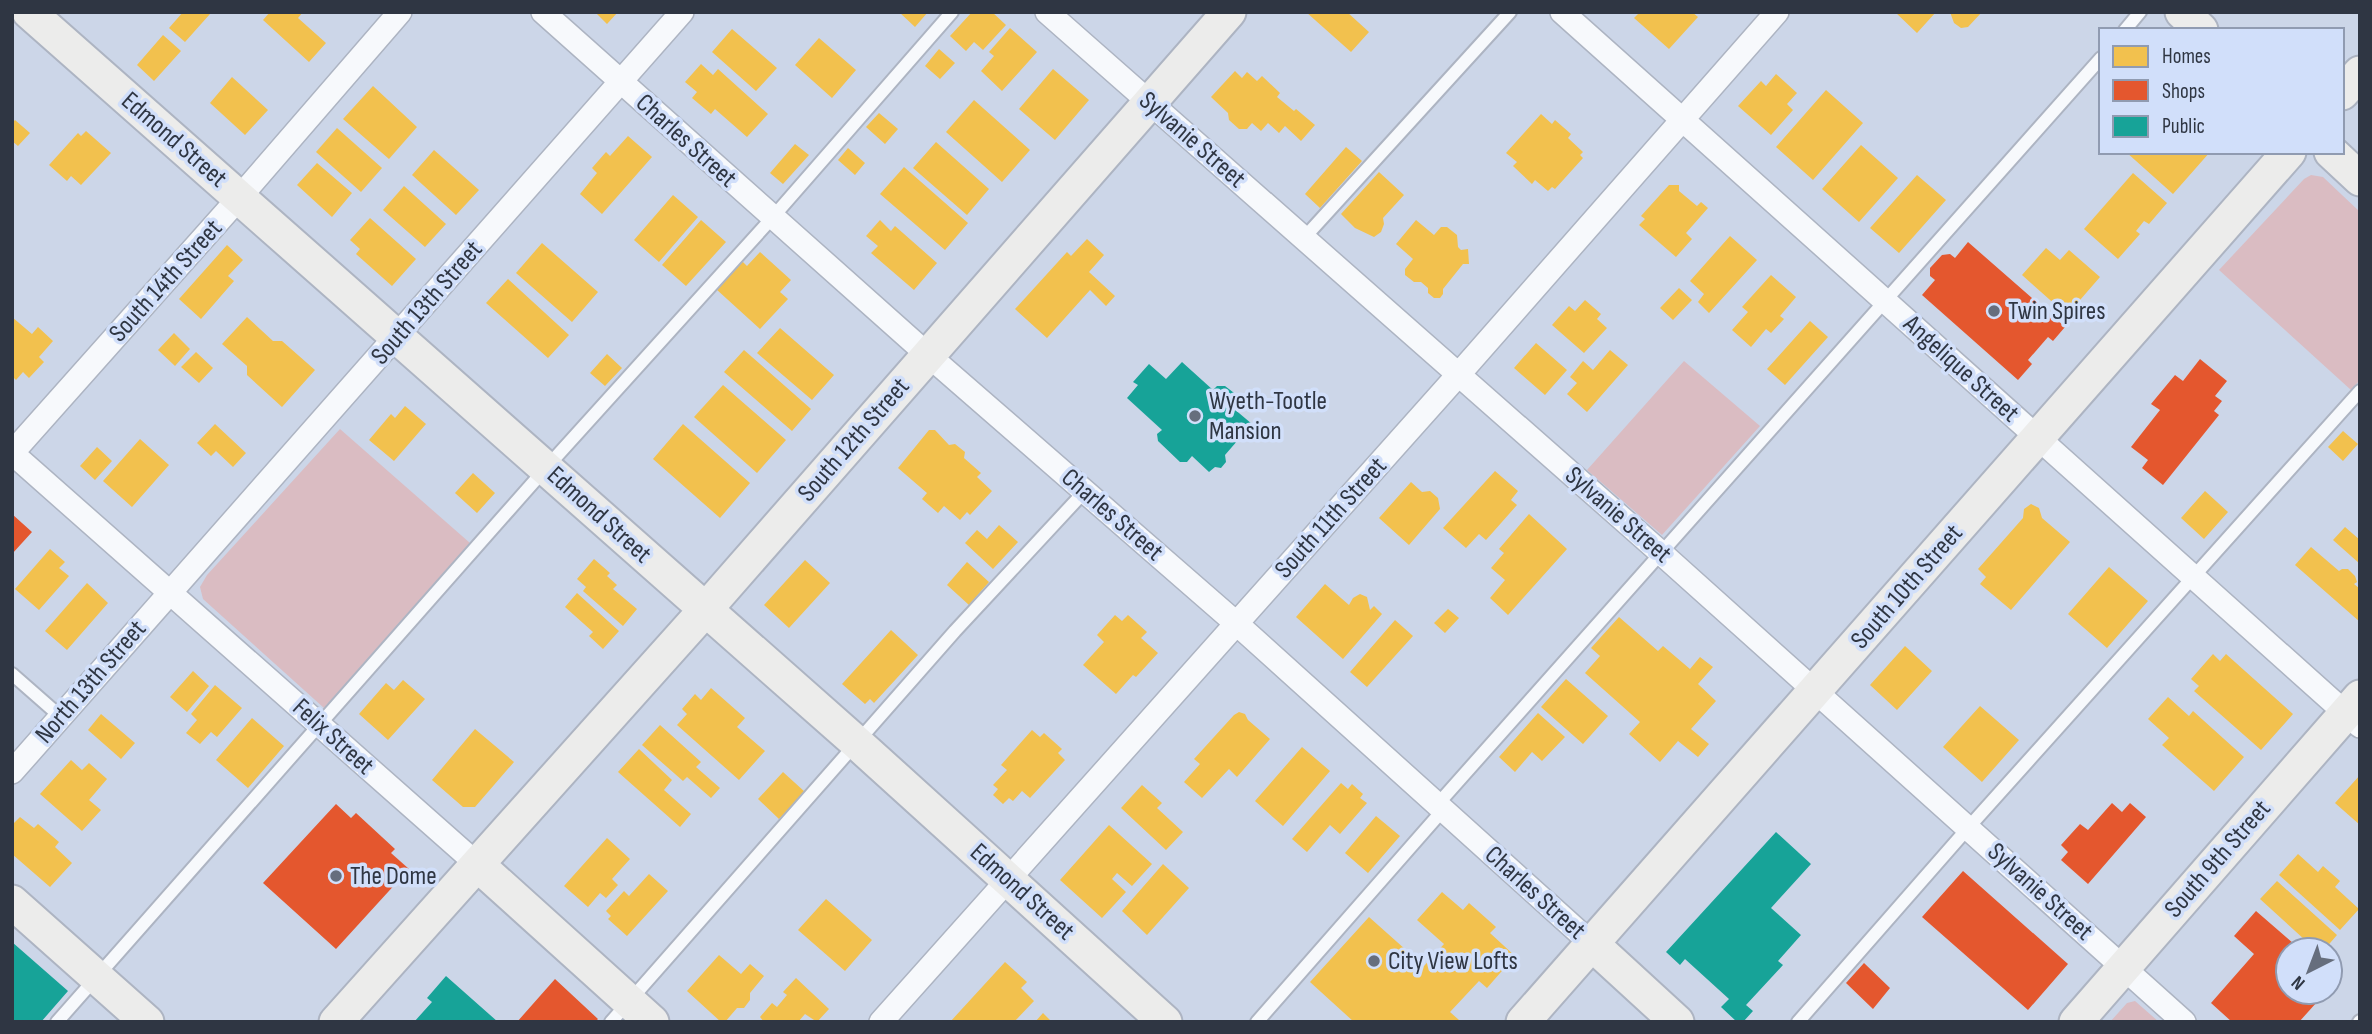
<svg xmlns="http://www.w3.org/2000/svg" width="2372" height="1034" viewBox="0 0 2372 1034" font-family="'Sofia Sans Condensed',sans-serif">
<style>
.green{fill:#dabcc2}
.homes{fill:#f2c14e}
.shops{fill:#e4572e}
.public{fill:#17a398}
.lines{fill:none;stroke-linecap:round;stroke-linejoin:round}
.lane-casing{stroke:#adb4c2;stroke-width:16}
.street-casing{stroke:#adb4c2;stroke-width:26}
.secondary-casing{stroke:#adb4c2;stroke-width:37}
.lane{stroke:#f7f9fc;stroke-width:12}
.street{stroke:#f7f9fc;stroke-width:23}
.secondary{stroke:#ececeb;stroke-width:33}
.poi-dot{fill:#666e7d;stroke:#d1dffa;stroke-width:2.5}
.labels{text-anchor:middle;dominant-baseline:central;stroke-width:7;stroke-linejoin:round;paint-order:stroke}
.street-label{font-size:26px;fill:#2f3643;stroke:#d1dffa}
.poi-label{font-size:26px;fill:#2f3643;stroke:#d1dffa;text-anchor:start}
</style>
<rect width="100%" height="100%" fill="#ccd6e8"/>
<path class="green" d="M2311,175L2323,177L2360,212V380L2351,390L2219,270L2304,179Z
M1684,361L1760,426L1662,535L1587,470Z
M340,429L470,543L324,708L203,599L200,587L207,575Z
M2135,1001L2159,1022H2110L2127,1003Z"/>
<path class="homes" d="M183,12L210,14L185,42L169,28Z
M270,12H303L298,18L326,43L309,62L263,20Z
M595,12H618L607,24Z
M899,12H928L915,27Z
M972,12H992L1006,25L983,50L974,42L966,51L950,36Z
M1306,12H1347L1369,32L1351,52Z
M1636,12H1692L1698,17L1669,49L1634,18L1638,14Z
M1895,12H1936L1917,33Z
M1950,12H1982L1968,27L1961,28L1954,23Z
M1010,28L1037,52L1002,91L981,71L994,56L989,52Z
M732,29L777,68L756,91L712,52Z
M163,35L181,51L154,81L137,65Z
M819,38L856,70L832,98L795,65Z
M939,49L955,63L940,79L925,66Z
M701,64L713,75L718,69L768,114L747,137L715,109L711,114L692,98L697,92L685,82Z
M1053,69L1089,100L1055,140L1019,109Z
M1235,71L1242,78L1247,72L1257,81L1262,76L1280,93L1277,97L1294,111L1296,109L1315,125L1301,141L1285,126L1279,133L1268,123L1261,131L1252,123L1247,129H1239L1229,120L1228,113L1211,97Z
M1776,74L1797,93L1787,104L1793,110L1771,135L1738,106L1761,81L1766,86Z
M232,77L268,110L245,135L210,103Z
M373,86L417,127L389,159L343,119Z
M1826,90L1863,123L1813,180L1776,147Z
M974,100L1030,150L1002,182L946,132Z
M879,113L898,129L885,144L866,127Z
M1541,114L1552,124L1555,120L1571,134L1568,138L1583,152L1580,155L1583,158L1555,189L1552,187L1548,191L1535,180L1532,184L1513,166L1517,162L1506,153Z
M15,120L30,133L18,146L12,141V123Z
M337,128L382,168L361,192L316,152Z
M86,131L111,153L81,185L71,176L67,181L49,165L78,133L81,136Z
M628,136L652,157L602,214L580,194L597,173L592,168L606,152L610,156Z
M936,142L989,189L967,215L913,168Z
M795,144L809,155L783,184L770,173Z
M1861,145L1898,178L1859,222L1822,189Z
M1346,147L1362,161L1320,208L1305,194Z
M848,148L865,163L855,175L838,160Z
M434,150L479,190L456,215L412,175Z
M2126,152H2210L2173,194Z
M317,163L352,193L332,217L297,185Z
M904,167L968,223L945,250L880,194Z
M1379,172L1404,195L1383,218L1384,224L1381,232L1374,237L1355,228L1341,214Z
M2133,173L2167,203L2149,224L2144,221L2136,231L2140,234L2118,259L2084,229Z
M1917,175L1946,200L1899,253L1870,228Z
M1669,185H1679V191L1697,206L1701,202L1708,208L1686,233L1692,239L1676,257L1639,225L1645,219L1641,216Z
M404,186L446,224L425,247L383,210Z
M673,195L698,217L659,262L634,240Z
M370,218L416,259L392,286L356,254L360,249L350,240Z
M701,220L726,242L686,286L662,265Z
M880,220L891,231L895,226L937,263L914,290L871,253L878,246L866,236Z
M1416,220L1434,235L1441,227H1447L1457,235L1458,247L1461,250L1468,249L1469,264H1463L1443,289V294L1440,298H1434L1428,293V288L1421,282H1414L1405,275V269L1413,259L1396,244Z
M1730,236L1757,260L1709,313L1698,302L1704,294L1690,281Z
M1087,239L1104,255L1089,272L1115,296L1106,306L1090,290L1047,338L1015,309L1067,252L1071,256Z
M542,243L598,292L572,322L516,273Z
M227,245L243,260L228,276L234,281L201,319L179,299Z
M2046,248L2060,260L2069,250L2100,277L2067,315L2022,275Z
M760,252L791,280L780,292L788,299L760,329L716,289L742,261L747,266Z
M1771,275L1796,297L1780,316L1784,319L1771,333L1766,329L1751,347L1732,330L1748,312L1742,307Z
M508,279L569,335L548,358L486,303Z
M1679,288L1692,300L1673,320L1660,308Z
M1585,300L1601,314L1597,319L1607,328L1584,353L1552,325L1569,306L1575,311Z
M12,317L32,334L38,327L53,341L39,357L44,362L29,378L23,372L16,380L12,376Z
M247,317L273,341H282L315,370L282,407L247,375V366L222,344Z
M1810,321L1828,337L1785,385L1767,369Z
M780,328L834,375L812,400L757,353Z
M174,333L190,349L175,366L158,350Z
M1536,343L1567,370L1545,395L1514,368Z
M744,350L811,409L792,431L724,372Z
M1610,350L1628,365L1587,412L1567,394L1577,383L1570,377L1583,361L1593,370Z
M196,352L213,368L199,383L181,367Z
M607,354L622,368L605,386L590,373Z
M723,385L786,440L757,473L694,417Z
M405,406L426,424L394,461L369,440L391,414L395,418Z
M215,424L246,453L233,467L216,451L211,456L197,443Z
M683,424L750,483L720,518L653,459Z
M929,430H935L949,445L955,444L965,452L964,458L981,473L977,477L992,491L970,515L967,512L960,520L944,506L938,513L922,499L927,493L898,468Z
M2343,431L2358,444L2343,461L2328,447Z
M140,439L169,465L132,507L103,481Z
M97,447L112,461L95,480L80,466Z
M1495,471L1518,491L1511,500L1517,505L1486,540L1479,534L1466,548L1443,528Z
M473,473L495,493L477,513L455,493Z
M1411,482L1422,492L1430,491L1438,498L1440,509L1409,545L1379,518Z
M2205,491L2228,512L2204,539L2181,518Z
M2031,504L2039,508L2042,518L2070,542L2011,610L1980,584L1986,577L1978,569L2023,518L2024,509Z
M1529,514L1567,549L1508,615L1490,598L1505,580L1491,568L1504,553L1499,549Z
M999,525L1018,542L993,569L965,543L977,530L987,539Z
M2345,527L2360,540V564L2333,540Z
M2311,547L2339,571L2342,569H2348L2355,576L2357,582L2354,584L2360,589V622L2295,565Z
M50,549L65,562L59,568L69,576L39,610L15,589Z
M594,559L610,573L607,576L617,585L613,589L637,609L623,626L583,591L586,587L577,579Z
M805,560L830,583L789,628L764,605Z
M967,562L989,582L969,605L947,585Z
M2109,567L2148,601L2107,648L2068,614Z
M87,583L108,603L67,650L45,631Z
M1325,584L1349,605L1353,598L1360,594L1367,597L1370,610L1374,606L1382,614L1343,659L1296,617Z
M577,593L619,631L603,649L589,636L593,632L565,607Z
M1448,609L1459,618L1445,633L1434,623Z
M1115,615L1122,621L1128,615L1147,632L1141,638L1158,653L1136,677L1133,675L1116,694L1083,665L1104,642L1097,635Z
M1619,617L1658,651L1663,646L1690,669L1700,657L1713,667L1698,684L1716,701L1691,729L1709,744L1698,757L1678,741L1660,762L1629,734L1640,722L1585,673L1600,656L1591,648Z
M1395,620L1413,636L1367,687L1350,672Z
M891,630L918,655L874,703L870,699L865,704L842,684Z
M1905,646L1932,671L1897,710L1870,685Z
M2213,654L2220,661L2226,654L2293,714L2261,750L2194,691L2199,686L2191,679Z
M193,671L209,686L187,712L170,697Z
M1566,679L1608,716L1583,744L1541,707Z
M403,680L425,699L388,740L359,714L386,683L394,690Z
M215,685L242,708L217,737L211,732L200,744L186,733L197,720L191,714Z
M711,688L745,718L737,727L765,751L739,780L677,725L687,714L682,709L695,694L701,700Z
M2168,697L2189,716L2193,711L2244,757L2214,791L2162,745L2169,738L2148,719Z
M1980,706L2019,740L1982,782L1943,747Z
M1239,712L1245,714L1248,720L1270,739L1237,777L1229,769L1202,798L1184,782L1200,764L1194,759L1234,715Z
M1538,713L1565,737L1542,761L1532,752L1515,772L1499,757Z
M101,714L135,743L121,759L88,730Z
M252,718L284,746L248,788L216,760Z
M660,725L701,762L696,767L720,788L711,798L687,777L683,781L642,745Z
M475,729L514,762L475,807H463L432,780Z
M1032,730L1040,737L1044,733L1062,749L1058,753L1065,760L1030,798L1022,791L1013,801L1009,798L1003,804L993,795L998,789L993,785L1007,770L1001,765Z
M1302,747L1330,771L1283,826L1255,801Z
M639,749L672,780L664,790L691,814L680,827L618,772Z
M71,760L82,770L89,763L107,779L89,800L101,810L82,831L40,794Z
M783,772L805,792L779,819L758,799Z
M2360,775V825L2335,803Z
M1341,783L1348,789L1352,784L1363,794L1360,798L1367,803L1340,834L1330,825L1307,852L1292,839Z
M1142,785L1162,803L1157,808L1183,832L1166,850L1121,808Z
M1376,816L1400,836L1368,873L1345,853Z
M20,817L34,828L38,824L59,842L55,847L72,863L50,887L12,854V825Z
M1109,825L1152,864L1132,886L1117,873L1112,879L1126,892L1102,918L1060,880Z
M607,838L630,859L612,879L618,885L606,898L600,893L588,907L564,886Z
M2298,854L2318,872L2323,866L2340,881L2335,887L2359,909L2340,930L2279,875Z
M1163,864L1189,888L1147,935L1122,911Z
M649,874L668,891L627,936L608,919L611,916L606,911L624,891L629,896Z
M2277,881L2337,935L2324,950H2316L2260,899Z
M1442,892L1463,910L1469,903L1496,927L1490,933L1515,956L1487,988L1479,981L1450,1012L1459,1020L1457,1022H1354L1310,982L1369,917L1424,966L1444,944L1417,920Z
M826,899L872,940L845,971L798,930Z
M719,955L741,974L750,964L764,976L750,993V1000L744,1008H737L725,1022H721L687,991Z
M1005,962L1027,982L1021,988L1034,1001L1014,1022H950Z
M796,978L829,1009L817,1022L805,1014L798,1022H764L760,1017L772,1003L777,1007L787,995L783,992Z
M1043,1013L1052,1022H1035Z"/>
<path class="shops" d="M1968,242L2065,327L2053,341L2048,337L2028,360L2032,364L2018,380L1922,295L1935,280L1930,276V268L1942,255L1950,254L1955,258Z
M2200,359L2227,381L2215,396L2222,401L2214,411L2219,415L2163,485L2142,468L2148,460L2131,447L2160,410L2151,404L2175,375L2183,381Z
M12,514L32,532L12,554Z
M2112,803L2122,812L2130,803L2146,817L2088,884L2061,860L2068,852L2061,845L2080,824L2088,830Z
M336,804L351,818L356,813L395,849L391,853L409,869L336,949L263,883Z
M1963,871L2068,964L2028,1010L1922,917Z
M2256,911L2301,950H2288V992H2326L2299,1022H2232L2211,1003L2254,954L2234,936Z
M1864,963L1890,988L1873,1009L1846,983Z
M555,979L598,1019L595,1022H517Z"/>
<path class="public" d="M1182,362L1213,390L1217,386H1225L1238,396L1233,408L1252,424L1248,429L1250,434L1245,440H1238L1225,455L1226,462L1221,468L1215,467L1209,472L1192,456L1187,462H1180L1158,441L1157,434L1162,430L1127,398L1138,385L1133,382L1149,364L1166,379Z
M1776,832L1811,864L1771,908L1801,935L1778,961L1783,965L1746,1005L1753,1011L1743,1022H1737L1721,1007L1729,999L1685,959L1680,965L1666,952Z
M12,942L68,991L41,1022H12Z
M446,976L498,1022H414L432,1002L427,998Z"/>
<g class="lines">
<g class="lane-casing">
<path id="lane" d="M2125,30L2140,12
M1304,238L1510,12
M12,674L61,717
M1437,805L2101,58
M57,1022L546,468L773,217L952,12
M611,1022L955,631L1085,491
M1257,1022L1443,810
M1798,1022L1968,828L2360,391
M2359,1022L2360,1021"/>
</g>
<g class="street-casing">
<path id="street" d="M543,12L928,355L1237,624L1592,944
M1047,12L1660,552L2184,1022
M1562,12L2360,726
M12,453L478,865
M12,453L239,198L400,12
M12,772L682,12
M881,1022L1459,374L1777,12"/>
</g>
<g class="secondary-casing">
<path id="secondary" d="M29,12L857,743L1165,1022
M2182,12L2201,30
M2342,93L2360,73
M2331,152L2360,179
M478,865L652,1022
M12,902L147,1022
M1592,944L1677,1022
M336,1022L706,609L1229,12
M1523,1022L2289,152
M2076,1022L2360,697"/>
</g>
<use href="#lane" class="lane"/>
<use href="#street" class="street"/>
<use href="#secondary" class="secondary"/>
</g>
<g class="poi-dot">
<circle cx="1994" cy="311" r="7"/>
<circle cx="1195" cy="416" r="7"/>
<circle cx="336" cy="876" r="7"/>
<circle cx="1374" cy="961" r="7"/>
</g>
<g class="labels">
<g class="street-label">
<text transform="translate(174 140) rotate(41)">Edmond Street</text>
<text transform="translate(1192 140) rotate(41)">Sylvanie Street</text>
<text transform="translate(686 141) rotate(42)">Charles Street</text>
<text transform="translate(166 281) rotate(-48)">South 14th Street</text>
<text transform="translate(427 303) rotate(-49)">South 13th Street</text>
<text transform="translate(1961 369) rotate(42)">Angelique Street</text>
<text transform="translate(854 440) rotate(-49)">South 12th Street</text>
<text transform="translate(599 515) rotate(42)">Edmond Street</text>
<text transform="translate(1112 515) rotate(41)">Charles Street</text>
<text transform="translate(1618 515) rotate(41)">Sylvanie Street</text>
<text transform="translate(1331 518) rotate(-48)">South 11th Street</text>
<text transform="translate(1907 587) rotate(-49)">South 10th Street</text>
<text transform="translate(91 682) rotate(-49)">North 13th Street</text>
<text transform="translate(333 737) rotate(42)">Felix Street</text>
<text transform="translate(2218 859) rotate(-49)">South 9th Street</text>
<text transform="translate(1022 892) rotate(42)">Edmond Street</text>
<text transform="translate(2040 892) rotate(42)">Sylvanie Street</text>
<text transform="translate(1535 893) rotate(42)">Charles Street</text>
</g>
<g class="poi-label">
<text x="2008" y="311">Twin Spires</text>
<text x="1209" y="401">Wyeth-Tootle<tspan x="1209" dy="30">Mansion</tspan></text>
<text x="350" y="876">The Dome</text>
<text x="1388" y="961">City View Lofts</text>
</g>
</g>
<rect width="2372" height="1034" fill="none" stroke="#2f3643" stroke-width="28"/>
<rect x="2099" y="28" width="245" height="126" fill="#d1dffa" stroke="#909bb1" stroke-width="2"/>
<rect x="2113" y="46" width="35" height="21" fill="#f2c14e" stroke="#909bb1" stroke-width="2"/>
<text x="2162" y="63" font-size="21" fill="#2f3643">Homes</text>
<rect x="2113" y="80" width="35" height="21" fill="#e4572e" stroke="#909bb1" stroke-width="2"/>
<text x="2162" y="98" font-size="21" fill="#2f3643">Shops</text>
<rect x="2113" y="116" width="35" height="21" fill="#17a398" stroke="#909bb1" stroke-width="2"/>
<text x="2162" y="133" font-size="21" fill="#2f3643">Public</text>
<g transform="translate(2309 971) rotate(222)"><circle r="33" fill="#d1dffa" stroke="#909bb1" stroke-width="2"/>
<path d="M0-5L12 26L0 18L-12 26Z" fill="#666e7d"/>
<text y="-10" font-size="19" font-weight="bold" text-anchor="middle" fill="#2f3643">N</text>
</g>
</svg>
